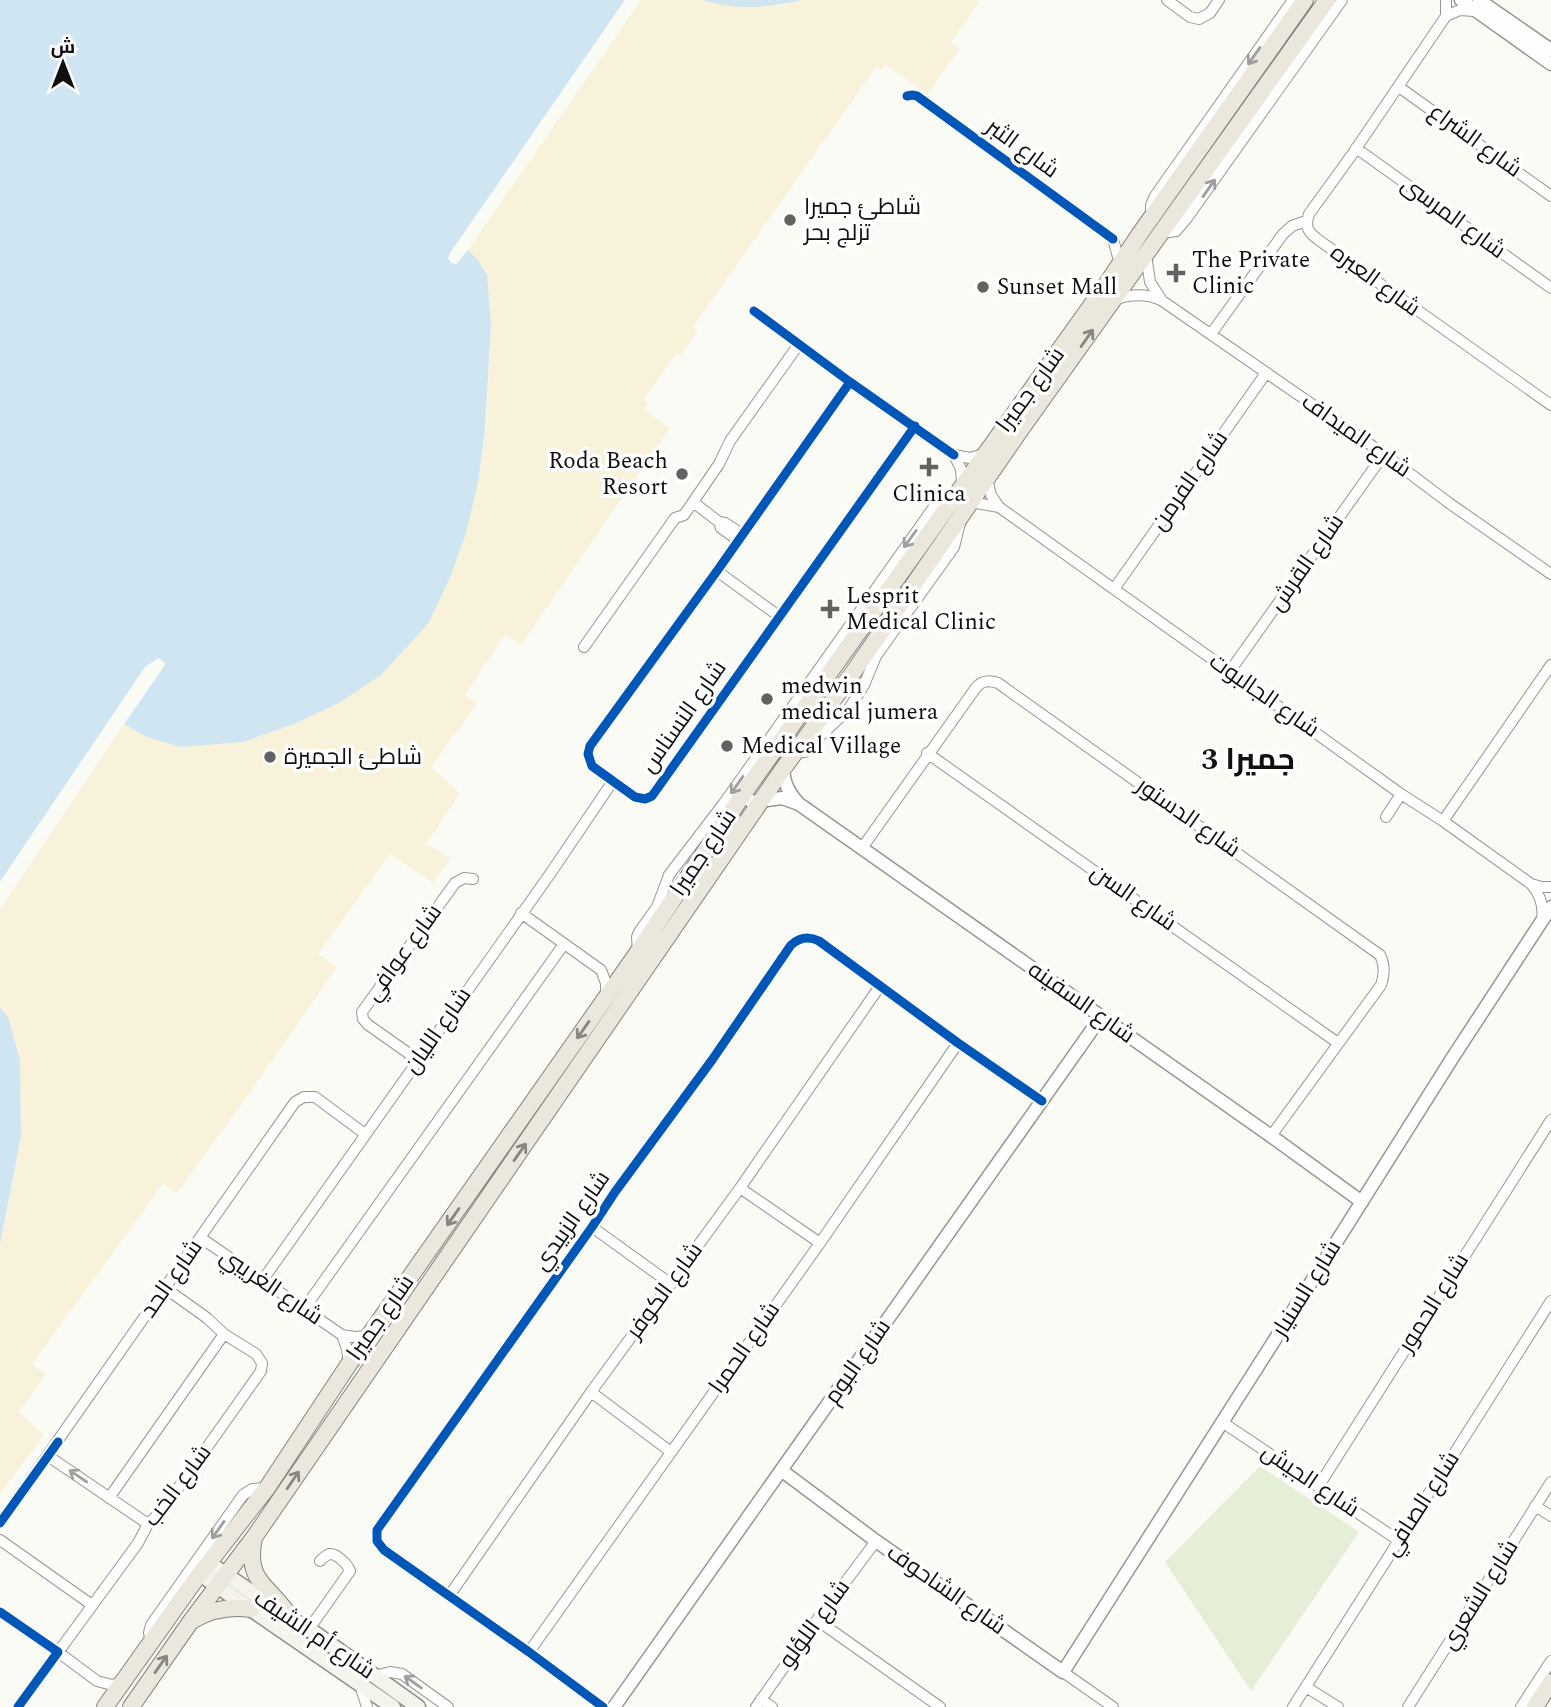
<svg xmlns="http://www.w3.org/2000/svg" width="1551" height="1707" viewBox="0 0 1551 1707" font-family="Spectral,Cairo,serif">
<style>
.green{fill:#e5efd8}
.sand{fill:#f8f2da}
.water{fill:#cfe6f2}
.pier{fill:#fbfbf6}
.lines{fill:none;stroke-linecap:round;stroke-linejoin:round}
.minor-casing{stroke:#969694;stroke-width:12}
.tertiary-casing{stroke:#969694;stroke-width:15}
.secondary-casing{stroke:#8c8c8a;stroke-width:17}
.primary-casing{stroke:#838381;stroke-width:18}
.minor{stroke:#fefefe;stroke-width:10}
.tertiary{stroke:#fefefe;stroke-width:12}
.secondary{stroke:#f4f3ec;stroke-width:14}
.primary{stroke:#ebe7dc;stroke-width:16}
.cycleway-casing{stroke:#fff;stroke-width:13}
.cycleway{stroke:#0057b8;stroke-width:9}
.oneway{stroke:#9f9f9f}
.oneway2{stroke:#888680}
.poi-dot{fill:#626260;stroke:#fff;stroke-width:2.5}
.labels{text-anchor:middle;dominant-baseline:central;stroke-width:7;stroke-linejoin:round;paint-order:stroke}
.street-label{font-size:23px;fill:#101010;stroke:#fff}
.poi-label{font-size:23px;fill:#101010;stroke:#fff;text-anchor:start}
.district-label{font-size:30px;font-weight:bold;fill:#101010;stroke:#fff}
</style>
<rect width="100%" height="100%" fill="#fbfbf6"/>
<path class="green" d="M548,1091L552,1094L435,1259L431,1257Z
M1260,1466L1359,1532L1251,1691L1165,1562Z"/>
<path class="sand" d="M641,0H702L733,6H780L802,0H976L979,3L951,42L960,49L927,94L886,65L881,70L876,67L693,327L698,331L681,355L677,353L643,400L648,404L645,410L670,428L521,645L505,635L465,695L477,704L431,767L460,793L426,844L451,858L433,883L390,854L318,954L337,967L251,1091L177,1193L163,1184L32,1364L46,1374L19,1412L44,1435L0,1494V1244L21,1137L8,1017L0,1007V909L124,724L147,737L243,742L294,724L339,703L428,624L450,578L466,533L478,483L486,430L491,324L483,267L468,250Z"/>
<path class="water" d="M0,0H625L451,252L448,258L456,264L468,250L478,260L487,275L491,324L485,430L478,483L466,533L450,578L428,624L381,675L339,703L294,724L243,742L181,747L147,737L124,724L165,665L159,658L145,667L0,882Z
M702,0H802C769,8 735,10 702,0Z
M0,1007L8,1017L20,1060L21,1137L0,1244Z"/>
<path class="pier" d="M625,0H629L452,258L455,260L465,247H470L456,264L451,263L448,258L451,252Z
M159,658L165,664L122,727L121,722L161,665L158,662L147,670L3,884L0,886V882L145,667Z"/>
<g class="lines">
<g class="minor-casing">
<path id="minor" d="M1167,0L1190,17L1199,19L1210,13L1219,0
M1474,11L1460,10L1446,16L1351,156L1309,214C1304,228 1309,233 1320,241L1551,405
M1446,16V0
M1399,87L1551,196
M907,96L912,95L917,96L1113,239L1120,264
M1356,148L1551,288
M1151,217V205L1155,196L1293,0
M1162,233L1176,231L1187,218L1342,0
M1146,255L1150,282L1161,299
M1114,300C1130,294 1145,293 1161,300L1384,454L1449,503L1551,574
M754,311L850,382L954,455L970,458L984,454
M1211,334L1283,234L1292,226L1306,221
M850,382L717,571L590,746L588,754L592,766L635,797L645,799L652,796L915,426
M954,455L961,469L962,484
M987,479L991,495L999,507
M693,502L719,522L725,523L742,534
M970,502L999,507L1401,794L1443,821L1531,884C1540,894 1544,906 1542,920
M719,522L721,528L738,540
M717,571L780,617
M1114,589L1266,373
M584,647L675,518L684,515L693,502L719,464L730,441L799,344
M1230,671L1384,454
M796,751L805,752L811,748L821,735L848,710L864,685L876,656L954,547L960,523
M927,753L1338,1043
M1386,817L1401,794
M1443,821L1551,665
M862,848L975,689C981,680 989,680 998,683L1380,955C1385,965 1385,974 1381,985L1271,1136
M1531,884L1542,887H1551
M521,913L601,970L606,983V995
M638,952L637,937L639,932L657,907L669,875L724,803L936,504L945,496L956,494
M418,1060L367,1024L363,1019L362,1012L455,883L464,878L473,879
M740,1188L820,1243
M592,1227L671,1284
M201,1238L342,1335L355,1337L368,1336
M262,1281L550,874L613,781
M304,1309L564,944
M342,1335L347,1349L349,1364
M591,1392L671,1452
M1222,1422L1398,1540
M48,1456L148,1524
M1318,1487L1551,1120
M109,1498L224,1334
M1535,1506L1551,1516
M0,1523L295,1102L304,1097H315L365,1134
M0,1540L92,1605
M449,1596L591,1392L740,1188L880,986
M0,1612L58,1652L97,1681L112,1685L123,1682
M817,1620L940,1707
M309,1629L350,1571C348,1565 337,1553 329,1554C327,1555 322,1559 320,1561
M151,1642L149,1633L151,1625L243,1495L252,1489L267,1488
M529,1652L820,1243L958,1043
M1063,1672L1113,1707
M374,1676L390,1672L402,1674L448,1707
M360,1685L367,1707
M1306,1687L1338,1707
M761,1699L772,1707
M18,1707L138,1543L148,1524L162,1511L261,1371L262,1363L256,1354L224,1334L207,1318L165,1288
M603,1707L529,1652L384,1550L377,1541V1530L592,1227L615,1192L712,1060L791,945C800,937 809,936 819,941L958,1043L1042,1101
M756,1707L817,1620L876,1541
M1293,1707L1551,1301
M1408,1707L1551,1482
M1521,1707L1551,1661"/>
</g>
<g class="tertiary-casing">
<path id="tertiary" d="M1461,0L1551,64
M1479,0L1551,50
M783,769C784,784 789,793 799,804L1271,1136L1362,1202
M745,791L747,798L752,802L782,798L799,804
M781,1470L876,1541L1063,1672L1274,1341L1453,1057L1551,907
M614,1707L1101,1017"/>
</g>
<g class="secondary-casing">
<path id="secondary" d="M209,1563L292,1620L309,1629L418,1707
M200,1574L393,1707"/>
</g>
<g class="primary-casing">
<path id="primary" d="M254,1538C244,1585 273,1586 292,1620
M193,1620C212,1609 230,1606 251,1609
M105,1707L193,1583L267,1488L349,1364L638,952L746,790L1108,282L1139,235L1305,0
M131,1707L191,1621L255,1536L783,769L852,674L1019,432L1327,0
M1535,1707L1551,1682"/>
</g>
<use href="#minor" class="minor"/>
<use href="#tertiary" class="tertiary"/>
<use href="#secondary" class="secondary"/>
<use href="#primary" class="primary"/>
<g class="cycleway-casing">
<path id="cycleway" d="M907,96L912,95L917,96L1113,239
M754,311L850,382L954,455
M850,382L717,571L590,746L588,754L592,766L635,797L645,799L652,796L915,426
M0,1523L58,1442
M0,1612L58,1652L18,1707
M603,1707L529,1652L384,1550L377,1541V1530L592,1227L615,1192L712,1060L791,945C800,937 809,936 819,941L958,1043L1042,1101"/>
</g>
<use href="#cycleway" class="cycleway"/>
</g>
<defs><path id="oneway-shaft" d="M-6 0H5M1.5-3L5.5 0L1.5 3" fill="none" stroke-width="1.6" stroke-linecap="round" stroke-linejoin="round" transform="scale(1.75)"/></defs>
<g class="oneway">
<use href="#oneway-shaft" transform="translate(1254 56) rotate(125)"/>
<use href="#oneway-shaft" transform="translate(1209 188) rotate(-55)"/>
<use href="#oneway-shaft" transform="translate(910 539) rotate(126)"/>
<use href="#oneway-shaft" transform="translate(737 785) rotate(125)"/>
<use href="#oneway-shaft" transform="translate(78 1476) rotate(-146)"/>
<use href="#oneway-shaft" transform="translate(218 1530) rotate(125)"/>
<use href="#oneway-shaft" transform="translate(413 1682) rotate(-145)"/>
</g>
<g class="oneway2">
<use href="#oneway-shaft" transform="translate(1087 338) rotate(-55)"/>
<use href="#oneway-shaft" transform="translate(583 1030) rotate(125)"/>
<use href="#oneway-shaft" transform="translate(520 1152) rotate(-55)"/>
<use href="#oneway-shaft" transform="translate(453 1217) rotate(125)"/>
<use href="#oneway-shaft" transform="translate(293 1480) rotate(-56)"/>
<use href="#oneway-shaft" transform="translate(161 1664) rotate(-55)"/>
</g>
<g class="poi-dot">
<circle cx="790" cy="220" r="7"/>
<path d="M1172.5 262.5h7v7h7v7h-7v7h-7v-7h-7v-7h7z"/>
<circle cx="983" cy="287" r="7"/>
<path d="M925.5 456.5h7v7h7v7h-7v7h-7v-7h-7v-7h7z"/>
<circle cx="682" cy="474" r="7"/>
<path d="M826.5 598.5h7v7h7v7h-7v7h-7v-7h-7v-7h7z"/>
<circle cx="767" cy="699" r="7"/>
<circle cx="727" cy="746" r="7"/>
<circle cx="270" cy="757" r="7"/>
</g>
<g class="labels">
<g class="street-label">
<text transform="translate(1475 141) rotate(36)">شارع الشراع</text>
<text transform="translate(1022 149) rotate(36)">شارع الثبر</text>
<text transform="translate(1453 218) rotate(36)">شارع المرسى</text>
<text transform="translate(1375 281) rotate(36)">شارع العبره</text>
<text transform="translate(1031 390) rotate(-54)">شارع جميرا</text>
<text transform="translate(1356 436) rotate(35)">شارع الميداف</text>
<text transform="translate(1190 481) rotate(-55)">شارع الفرمن</text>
<text transform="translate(1307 563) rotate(-55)">شارع القرش</text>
<text transform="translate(1264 696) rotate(35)">شارع الجالبوت</text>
<text transform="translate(684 717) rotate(-55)">شارع النسناس</text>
<text transform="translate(1188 818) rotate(35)">شارع الدستور</text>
<text transform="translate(704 853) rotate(-56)">شارع جميرا</text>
<text transform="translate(1133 898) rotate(35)">شارع السن</text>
<text transform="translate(404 953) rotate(-54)">شارع عوافي</text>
<text transform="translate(1081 1003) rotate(35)">شارع السفينه</text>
<text transform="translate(438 1031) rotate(-55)">شارع الليان</text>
<text transform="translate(572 1221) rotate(-55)">شارع الزبيدي</text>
<text transform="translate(172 1279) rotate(-55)">شارع الحد</text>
<text transform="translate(271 1287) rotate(34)">شارع الغريبي</text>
<text transform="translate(1307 1289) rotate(-58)">شارع السنيار</text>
<text transform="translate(665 1291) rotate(-54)">شارع الكوفر</text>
<text transform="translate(1434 1303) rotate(-58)">شارع الحمور</text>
<text transform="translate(381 1318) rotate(-55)">شارع جميرا</text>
<text transform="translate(745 1348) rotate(-55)">شارع الحمرا</text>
<text transform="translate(858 1362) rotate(-55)">شارع البوم</text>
<text transform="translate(1310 1481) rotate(34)">شارع الجيش</text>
<text transform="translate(178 1486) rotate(-53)">شارع الخب</text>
<text transform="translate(1422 1504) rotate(-57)">شارع الصافي</text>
<text transform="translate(946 1590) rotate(35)">شارع الشاحوف</text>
<text transform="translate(1480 1595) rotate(-58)">شارع الشعري</text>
<text transform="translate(815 1624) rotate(-54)">شارع اللؤلو</text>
<text transform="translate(314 1635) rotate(34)">شارع أم الشيف</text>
</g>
<g class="poi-label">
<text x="804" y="207">شاطئ جميرا<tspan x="804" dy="26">تزلج بحر</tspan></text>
<text x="1192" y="260">The Private<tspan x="1192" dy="26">Clinic</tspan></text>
<text x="997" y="287">Sunset Mall</text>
<text x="668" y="461" text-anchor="end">Roda Beach<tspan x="668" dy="26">Resort</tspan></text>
<text x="929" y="494" text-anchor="middle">Clinica</text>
<text x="846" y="596">Lesprit<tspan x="846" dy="26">Medical Clinic</tspan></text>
<text x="781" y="686">medwin<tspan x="781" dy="26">medical jumera</tspan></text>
<text x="741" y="746">Medical Village</text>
<text x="284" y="757">شاطئ الجميرة</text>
</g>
<g class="district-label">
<text x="1248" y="760">جميرا 3</text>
</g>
</g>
<g transform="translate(63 63)" stroke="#ffffff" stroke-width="5" paint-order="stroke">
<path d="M0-5L12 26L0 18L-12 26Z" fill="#101010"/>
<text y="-10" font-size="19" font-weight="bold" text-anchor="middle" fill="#101010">ش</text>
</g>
</svg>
